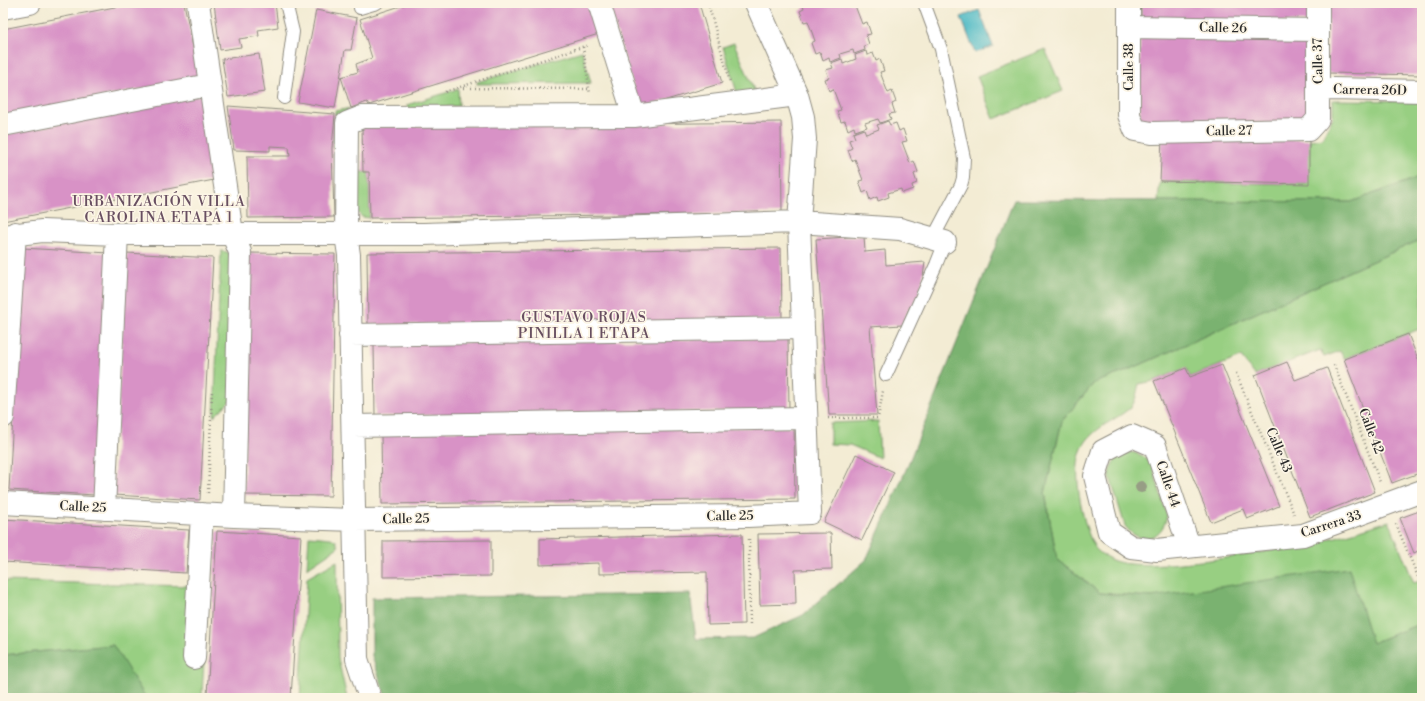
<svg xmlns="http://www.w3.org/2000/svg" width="1425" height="701" viewBox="0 0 1425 701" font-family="'Libre Bodoni',serif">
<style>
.green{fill:#98cf82;stroke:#627d56}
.forest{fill:#7ab270;stroke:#526e4e}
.water{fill:#4cb9c5;stroke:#3c7278}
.building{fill:#d892c6}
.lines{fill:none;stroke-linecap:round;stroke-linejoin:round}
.service-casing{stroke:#8f8c80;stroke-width:14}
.minor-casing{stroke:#8f8c80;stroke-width:24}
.tertiary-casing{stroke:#8f8c80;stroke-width:24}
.path{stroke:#8f8c80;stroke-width:2.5;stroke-dasharray:1 3;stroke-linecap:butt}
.service{stroke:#fff;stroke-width:12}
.minor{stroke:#fff;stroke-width:22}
.tertiary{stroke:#fff;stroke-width:22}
.tree{fill:#979d85}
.labels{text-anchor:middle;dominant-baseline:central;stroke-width:3.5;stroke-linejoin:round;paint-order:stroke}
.street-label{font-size:13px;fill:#2b2b2b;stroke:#fcf5e5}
.neighbourhood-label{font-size:14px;letter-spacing:1px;fill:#684f61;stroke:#fcf5e5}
</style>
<rect width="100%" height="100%" fill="#fcf5e5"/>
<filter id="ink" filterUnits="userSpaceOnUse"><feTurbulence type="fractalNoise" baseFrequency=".025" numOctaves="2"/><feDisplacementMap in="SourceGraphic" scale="8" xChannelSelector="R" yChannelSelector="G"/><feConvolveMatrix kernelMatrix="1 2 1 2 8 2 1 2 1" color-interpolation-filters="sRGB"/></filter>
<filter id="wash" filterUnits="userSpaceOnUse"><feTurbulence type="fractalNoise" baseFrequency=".012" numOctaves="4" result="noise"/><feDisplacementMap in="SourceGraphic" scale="16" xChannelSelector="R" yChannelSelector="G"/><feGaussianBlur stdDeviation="0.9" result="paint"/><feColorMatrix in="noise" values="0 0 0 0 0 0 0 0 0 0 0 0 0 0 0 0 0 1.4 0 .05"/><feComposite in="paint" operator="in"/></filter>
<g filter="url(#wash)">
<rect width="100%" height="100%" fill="#f3ecd4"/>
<path class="green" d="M734,43L755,92L738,96L723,47Z
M1045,49L1063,91L994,119L977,76Z
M582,51L591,83L477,84V82Z
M458,89L459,106L408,109L407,105Z
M1333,100L1422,101V176L1351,202L1158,201L1160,182L1308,184L1309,140L1322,138L1333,117Z
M351,108L342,115L341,145L332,148L335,111Z
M356,172H369L370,218L362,217L357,212Z
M1422,239V328L1344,359L1340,351L1324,357L1320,350L1255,375L1241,357L1190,377L1186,368L1154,381L1139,384C1137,390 1136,402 1131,407C1112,424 1085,429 1079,458C1074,480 1083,526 1094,546C1096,551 1105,556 1110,559C1139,576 1283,550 1319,541C1343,536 1366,528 1389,521L1414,583L1422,580V623L1372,643L1151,597L1100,593L1057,559L1045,493L1062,421L1094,383L1124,372Z
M221,251L227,252L234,257L231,400L214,417Z
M878,421L880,458L850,445L830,444V423Z
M1131,452C1141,454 1146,457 1152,465L1167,516C1162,540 1140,546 1125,526L1109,474C1112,461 1117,455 1131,452Z
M309,536L331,538L336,541L338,547L307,568Z
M337,561L338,658L347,698H300L307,578Z
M3,581L190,586L204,661L202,695L249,698H146L112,645L3,655Z"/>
<path class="forest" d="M1422,176V239L1124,372L1094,383L1062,421L1045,493L1057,559L1100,593L1151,597L1349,568L1372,643L1422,623V698H386L372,656V598L690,594L696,639L753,638L803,615L866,560L905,472L1014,200L1351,202Z
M113,645L146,698H3V655Z"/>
<path class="water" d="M979,10L993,46L975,53L961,17Z"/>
<g id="blocks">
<path class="building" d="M135,3H184L199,78L3,116V29Z
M214,3H275L278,27L258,30L259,36L239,39L241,47L220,50Z
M300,3H320L321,6L301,9Z
M410,3H592L602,33L369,105L367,102L351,108L341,77L358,72L356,64L372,58L360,19Z
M608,3H699L722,83L640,108Z
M802,3H854L862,24L867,22L871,34L866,35L869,44L864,46L865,50L854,54L853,50L840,54L841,58L830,62L829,58L823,61L820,52L815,54L811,43L815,41L808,21L804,22L800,11L804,9Z
M1141,3H1310L1309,22L1141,21Z
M1329,3H1422V75L1328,73Z
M316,10L357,18L351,50H345L335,108L298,102Z
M1140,36L1309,37V124L1140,123Z
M866,51L867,55L873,53L876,61L880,59L884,71L880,72L888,93L892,91L896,102L892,104L895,113L889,114L891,119L880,123L878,119L865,123L867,127L855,131L854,127L848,130L845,121L841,122L837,111L841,110L833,89L829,91L825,79L829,78L826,70L833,68L831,63L842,59L843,64L856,59L855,55Z
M259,54L265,92L228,97L222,59Z
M202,95L219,179L3,221V135Z
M228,106L335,114L332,148L334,217L248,218L247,156H290L289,147L270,146V151L234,150Z
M888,121L890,125L896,123L899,131L903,129L907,141L902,142L910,163L914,161L918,172L914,174L917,183L912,185L913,189L902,193L901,189L888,193L889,197L878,201L877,197L870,200L867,191L863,193L859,181L863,180L855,159L852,161L848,150L852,148L849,140L855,138L853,133L864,129L866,134L879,129L877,125Z
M781,122L782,213L370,218L369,172H363L362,127Z
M1162,138L1309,140V184L1160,181Z
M864,236L865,252L885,250L886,265L925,262L922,284L914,306H910L902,325L870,327L877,415H829L816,239Z
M22,248L109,253L95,495L9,490Z
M781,248L782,320L368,325L367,253Z
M127,253L213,258L200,500L113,495Z
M248,253L335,254L331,496L244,495Z
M1408,334L1422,369V472L1392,483L1344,359Z
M788,338L789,410L375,416L374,344Z
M1287,362L1295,380L1327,368L1375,492L1310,517L1255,375Z
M1222,365L1279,506L1247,519L1243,509L1211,522L1154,381L1186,368L1190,377Z
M794,427L795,499L382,504L381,432Z
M856,454L894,472L862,540L824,522Z
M1422,510V549L1414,553L1400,518Z
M3,519L189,530L186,573L3,562Z
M217,531L301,536L291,698H249L207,695Z
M831,533L832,569L795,570L796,604L760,605L758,534Z
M742,534L744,624L708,625L707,572L599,574V563L540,565V539Z
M491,540V576L383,577V541Z"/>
</g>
</g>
<g filter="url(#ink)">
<use href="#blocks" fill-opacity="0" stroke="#8f8c80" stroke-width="1"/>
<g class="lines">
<g class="service-casing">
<path id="service" d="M924,3L941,49L964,158L963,178L961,185L933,238
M360,8L377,3
M284,98L293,32L286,3
M886,375L936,265L945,242"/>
</g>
<g class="minor-casing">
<path id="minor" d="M198,3L232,233L240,252L234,516
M599,3L634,116
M1129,3V115L1135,130L1152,133L1308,130L1318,119V3
M1129,27L1318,30
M1319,90L1333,89L1422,91
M3,125L209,85
M3,236L42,231L117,234H424L799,222L900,229L945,242
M350,335L803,328
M3,417L15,233
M353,426L806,418
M3,503L234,516L355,520L748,516L810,513L799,222L805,139L803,117L797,95L756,3
M104,509L117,234
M1189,546L1155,446L1132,436L1103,451L1095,476L1109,532L1131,547L1157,550L1303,535L1422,491
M194,658L202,514
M370,698L357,659L349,255L346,235L347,123L362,117L634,116L797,95"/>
</g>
<g class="tertiary-casing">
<path id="tertiary" d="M3,8L30,3"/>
</g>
<path class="path" d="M708,3L730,82
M583,47L590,94
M463,88L588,89
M445,92L588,45
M1334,365L1380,482
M1236,373L1294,514
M828,418H878L883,391
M208,493L212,392
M1396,524L1418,577L1422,575
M749,539L750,627"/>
<use href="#service" class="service"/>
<use href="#minor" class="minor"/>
<use href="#tertiary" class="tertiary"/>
</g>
<circle class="tree" cx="1141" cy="487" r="6"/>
</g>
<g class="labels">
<g class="street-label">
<text transform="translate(1223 28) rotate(1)">Calle 26</text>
<text transform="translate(1318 61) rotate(-91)">Calle 37</text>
<text transform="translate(1129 67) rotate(-90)">Calle 38</text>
<text transform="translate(1370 90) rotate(1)">Carrera 26D</text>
<text transform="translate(1229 131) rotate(-1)">Calle 27</text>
<text transform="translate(1371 431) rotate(69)">Calle 42</text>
<text transform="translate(1279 450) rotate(67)">Calle 43</text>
<text transform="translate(1168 484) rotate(71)">Calle 44</text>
<text transform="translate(83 507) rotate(3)">Calle 25</text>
<text transform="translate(730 516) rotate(-1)">Calle 25</text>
<text transform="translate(406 519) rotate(-1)">Calle 25</text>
<text transform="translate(1331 524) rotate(-18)">Carrera 33</text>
</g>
<g class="neighbourhood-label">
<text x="159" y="202">URBANIZACIÓN VILLA<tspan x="159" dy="16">CAROLINA ETAPA 1</tspan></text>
<text x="584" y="318">GUSTAVO ROJAS<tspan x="584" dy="16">PINILLA 1 ETAPA</tspan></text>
</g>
</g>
<rect width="1425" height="701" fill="none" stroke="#fcf5e5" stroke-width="16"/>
</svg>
